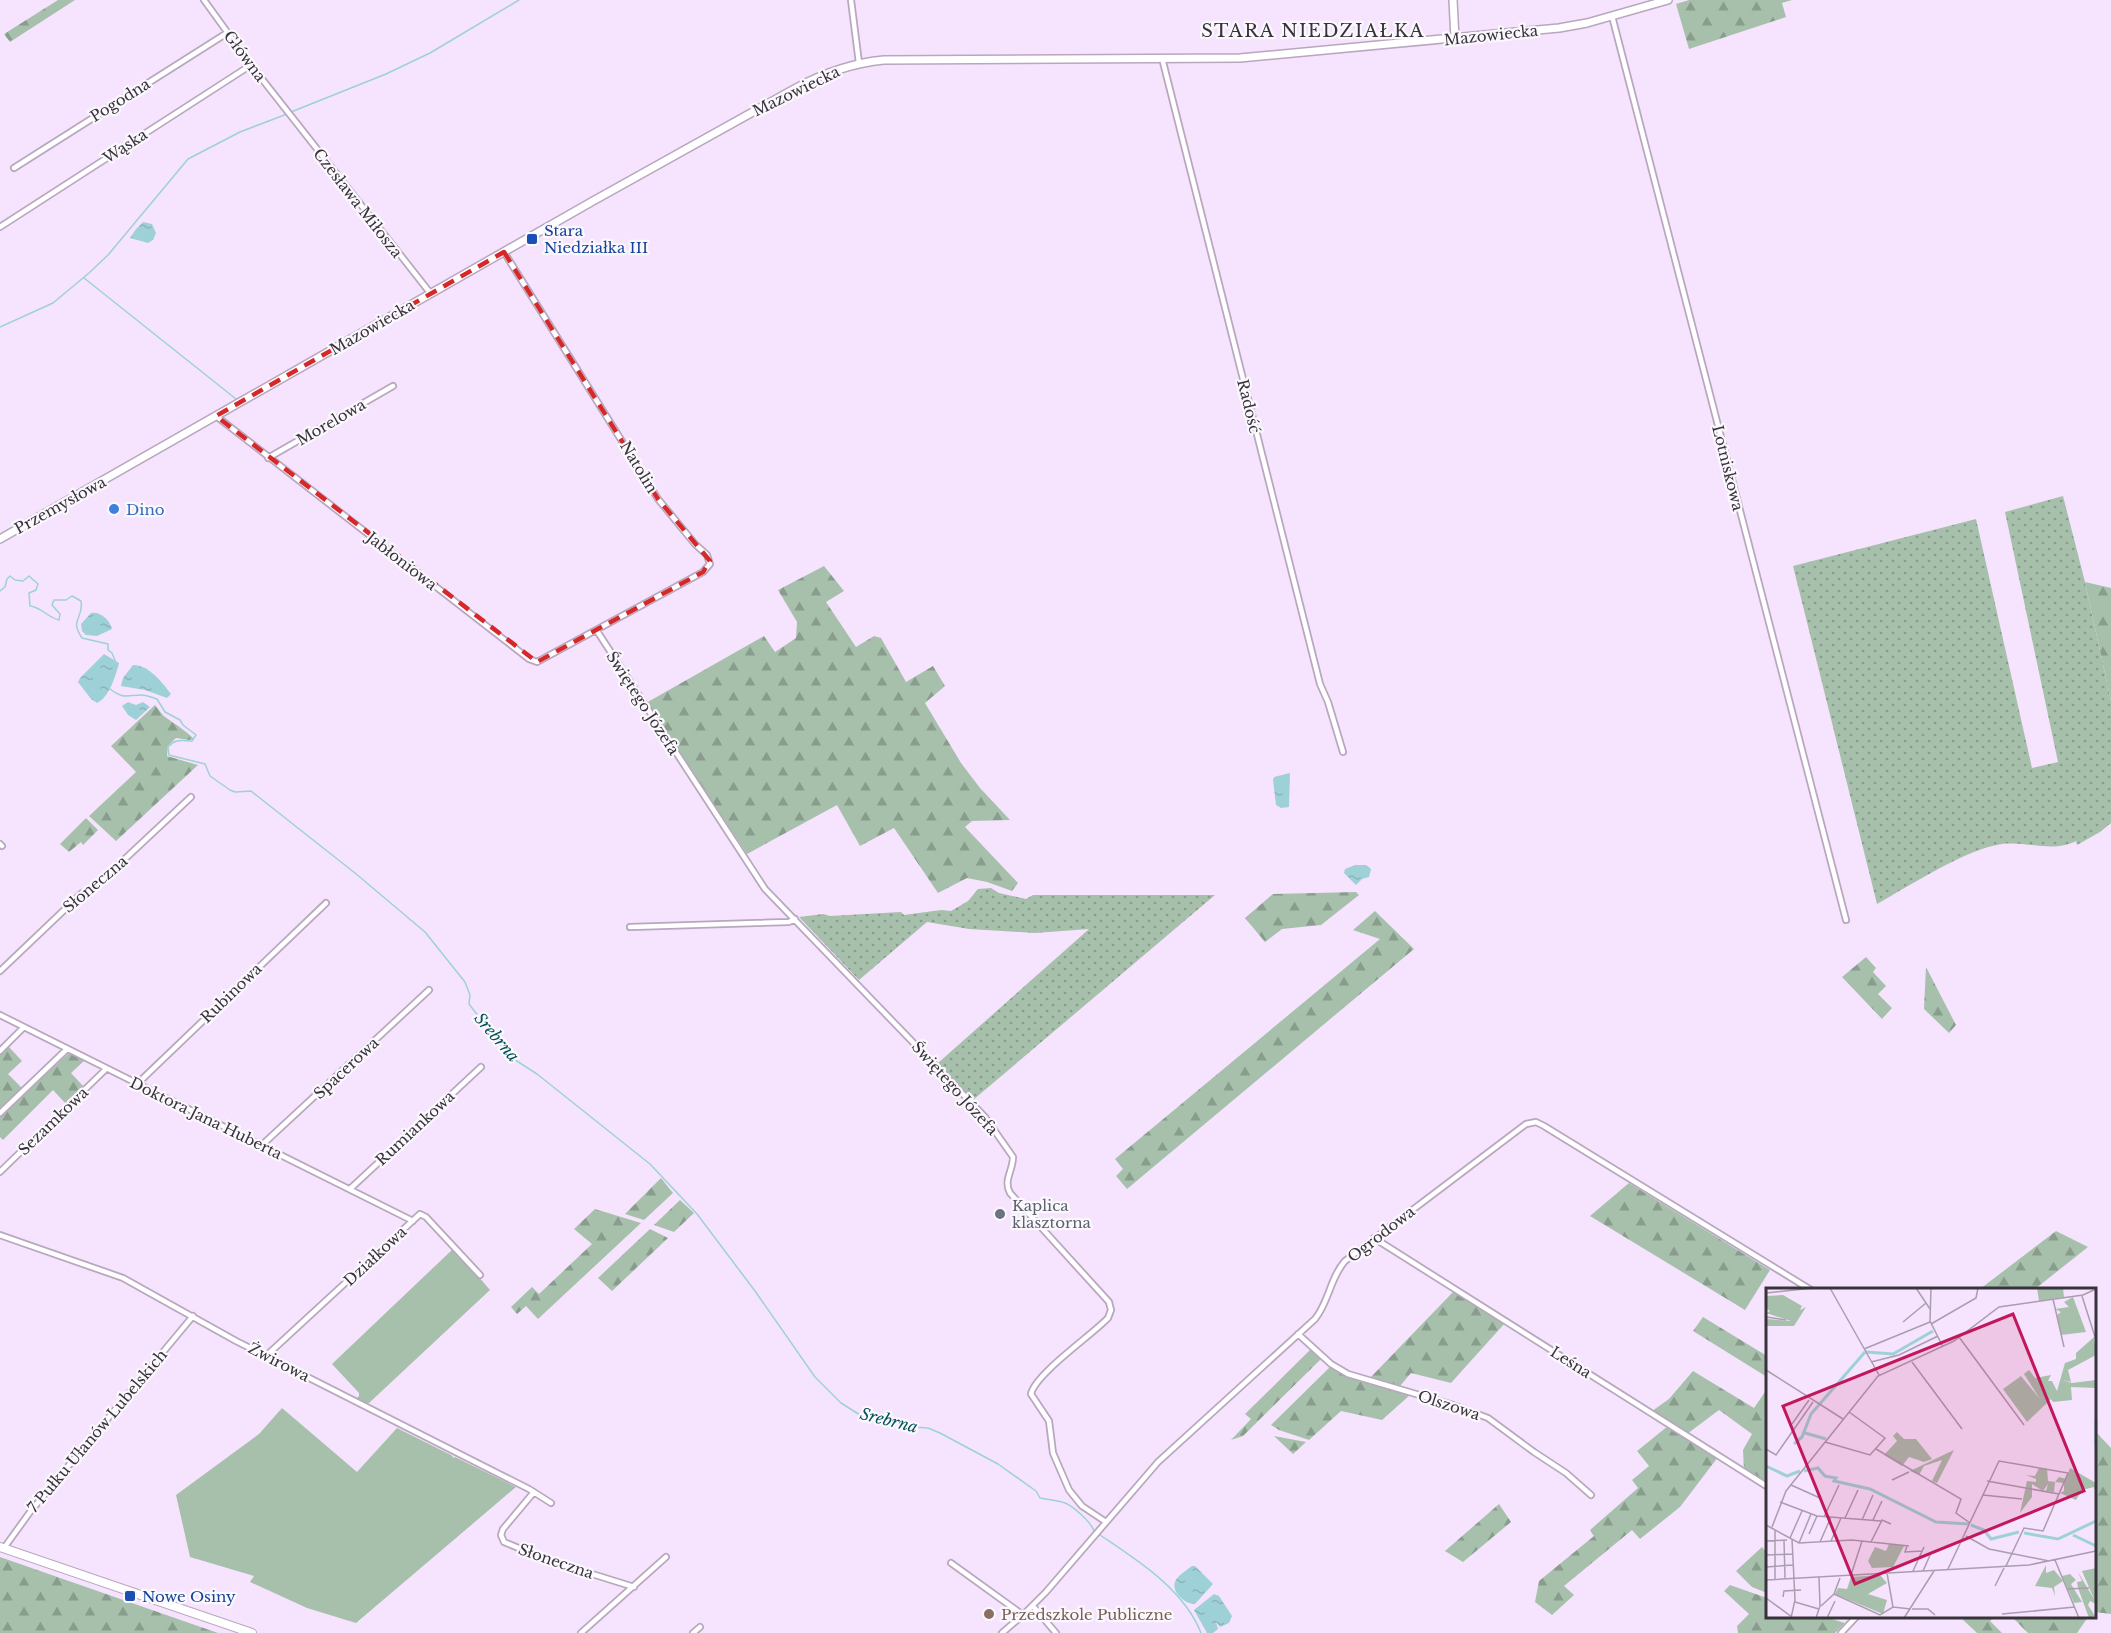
<svg xmlns="http://www.w3.org/2000/svg" width="2111" height="1633" viewBox="0 0 2111 1633" font-family="'Libre Baskerville',serif">
<style>
.grass{fill:url(#grass-dots)}
.forest{fill:url(#forest-firs)}
.green{fill:#a7c0ac}
.water{fill:url(#water-ripples)}
.lines{fill:none;stroke-linecap:round;stroke-linejoin:round}
.stream{stroke:#9ed1d7;stroke-width:1.5}
.street-casing{stroke:#b8a7bf;stroke-width:8}
.secondary-casing{stroke:#b8a7bf;stroke-width:10}
.primary-casing{stroke:#b8a7bf;stroke-width:10}
.street{stroke:#fff;stroke-width:4.5}
.secondary{stroke:#fff;stroke-width:7}
.primary{stroke:#fff;stroke-width:8}
.marked{fill:none;stroke:#d62828;stroke-width:4.5;stroke-dasharray:12 8;stroke-linejoin:round}
.transit-dot{fill:#1a4fb4;stroke:#fbf8fd;stroke-width:2}
.shop-dot{fill:#3f7fe0;stroke:#fbf8fd;stroke-width:2}
.worship-dot{fill:#6b7280;stroke:#fbf8fd;stroke-width:2}
.education-dot{fill:#8d6e63;stroke:#fbf8fd;stroke-width:2}
.labels{text-anchor:middle;dominant-baseline:central;stroke-width:4.5;stroke-linejoin:round;paint-order:stroke}
.street-label{font-size:15px;fill:#38323b;stroke:#fbf8fd}
.transit-label{font-size:15px;fill:#164399;stroke:#fbf8fd;text-anchor:start}
.shop-label{font-size:15px;fill:#366cbe;stroke:#fbf8fd;text-anchor:start}
.worship-label{font-size:15px;fill:#5b616d;stroke:#fbf8fd;text-anchor:start}
.education-label{font-size:15px;fill:#785e54;stroke:#fbf8fd;text-anchor:start}
.water-label{font-size:16px;font-style:italic;fill:#025057;stroke:#fbf8fd}
.quarter-label{font-size:18px;letter-spacing:1.5px;fill:#38323b;stroke:#fbf8fd}
.inset-river{fill:none;stroke:#9ed1d7;stroke-width:3}
.inset-road{fill:none;stroke:#aa9db0;stroke-width:1.5}
.view{fill:#c2185b;fill-opacity:0.15;stroke:#c2185b;stroke-width:3}
.inset-edge{fill:none;stroke:#38323b;stroke-width:3}
</style>
<defs>
<pattern id="grass-dots" width="8" height="8" patternUnits="userSpaceOnUse" patternTransform="scale(1.5)"><rect width="8" height="8" fill="#a7c0ac"/><path d="M2 2h.1M6 6h.1" fill="none" stroke="#899d8d" stroke-width="1.8" stroke-linecap="round"/></pattern>
<pattern id="forest-firs" width="22" height="20" patternUnits="userSpaceOnUse" patternTransform="scale(1.5)"><rect width="22" height="20" fill="#a7c0ac"/><path d="M5 1l3.5 6h-7zM16 11l3.5 6h-7z" fill="#899d8d"/></pattern>
<pattern id="water-ripples" width="26" height="14" patternUnits="userSpaceOnUse" patternTransform="scale(1.5)"><rect width="26" height="14" fill="#9ed1d7"/><path d="M2 4q2-2 4 0t4 0M15 11q2-2 4 0t4 0" fill="none" stroke="#89b4b9"/></pattern>
</defs>
<rect width="100%" height="100%" fill="#f6e4fe"/>
<path class="grass" d="M2063,496L2085,582L2111,701V823L2100,832L2077,845L2076,841C2054,853 2027,841 2002,844C1968,848 1909,886 1877,904L1793,566L1976,519L2032,768L2058,762L2005,512Z
M991,888L999,893L1026,899L1033,895H1215L973,1100L938,1063L1089,929L1035,933L969,929L927,922L859,980L799,917L823,914L830,916L901,912L904,915L941,910L951,911L968,901L978,889Z"/>
<path class="forest" d="M58,0H75L10,42L4,34Z
M1689,0H1792L1782,3L1786,17L1689,49L1676,4Z
M824,566L844,591L826,602L856,647L874,636L881,638L906,682L933,666L945,686L925,703L961,763L980,788L1010,820L972,821L965,827L1018,883L1012,891L987,882L967,878L938,893L894,828L860,846L837,805L747,854L646,703L764,636L775,652L796,638L797,622L778,590Z
M2085,582L2111,588V701Z
M155,705C159,709 161,714 165,717C175,724 185,730 194,739L189,740L176,738L168,746L167,756L198,765L116,841L89,816L136,772L111,746Z
M86,818L98,830L83,845L81,842L69,852L60,844Z
M1356,892L1359,895L1321,925L1282,929L1265,942L1245,918L1273,894Z
M1375,911L1414,949L1127,1189L1116,1176L1123,1169L1115,1159L1380,939L1353,930Z
M1866,957L1876,968L1873,972L1886,986L1878,994L1892,1008L1882,1019L1842,977Z
M1926,967L1956,1025L1949,1033L1924,1009Z
M8,1046L22,1061L8,1074L22,1088L0,1109V1054Z
M69,1053L85,1060L71,1073L85,1088L67,1105L53,1090L3,1140L0,1137V1116Z
M661,1178L673,1193L644,1220L625,1214Z
M1629,1183L1770,1270L1745,1310L1590,1216Z
M680,1200L694,1213L674,1232L654,1225Z
M595,1209L641,1223L538,1319L526,1306L517,1314L511,1307L532,1287L539,1294L592,1244L574,1229Z
M650,1229L668,1238L612,1291L598,1278Z
M2056,1231L2088,1247L2035,1289H1980Z
M1454,1291L1505,1323L1451,1383L1411,1373L1400,1386L1369,1379Z
M1703,1317L1767,1356V1377L1693,1331Z
M1311,1349L1321,1359L1243,1436L1231,1440L1251,1419L1245,1414Z
M1330,1367L1370,1384L1410,1395L1382,1420L1341,1411L1309,1440L1279,1430L1271,1425Z
M1693,1371L1754,1408L1767,1389V1484L1744,1471L1743,1450L1752,1434L1719,1410L1687,1434L1652,1411L1669,1399Z
M1668,1426L1718,1457L1680,1507L1640,1539L1632,1530L1564,1586L1574,1595L1552,1615L1535,1602L1539,1581L1594,1536L1590,1530L1638,1488L1632,1480L1649,1466L1637,1451Z
M2094,1430L2111,1448V1614L2095,1612Z
M1274,1436L1306,1442L1293,1454Z
M1499,1504L1511,1522L1463,1562L1445,1551Z
M1762,1547L1767,1553V1593L1752,1587L1736,1571Z
M0,1557L218,1633H0Z
M1730,1585L1767,1598L1768,1616L1825,1617L1845,1623L1835,1633H1738L1737,1626L1749,1614L1724,1591Z
M1960,1617H1995L1990,1621L2002,1633H1977Z
M2012,1617H2088L2077,1633H2028Z"/>
<path class="green" d="M454,1248L490,1290L369,1403L365,1404L356,1399L359,1396V1393L332,1364Z
M282,1408L357,1472L397,1428L451,1455L454,1458L455,1457L516,1487L356,1623L307,1608L250,1582L254,1576L190,1557L176,1495L259,1434Z"/>
<path class="water" d="M143,222L152,224L156,233L153,240L148,243L130,238L136,229Z
M91,613C100,611 110,620 112,629L97,636L86,635L82,631L81,624Z
M104,654L119,663C116,675 109,698 97,703L91,699L78,682L80,678Z
M133,665C149,665 162,682 171,694L167,698L145,690L121,686L123,678Z
M128,702L136,705L143,702L150,707L136,720L128,715L122,706Z
M1290,773L1289,807L1281,808L1276,805L1273,780L1274,777Z
M1355,865H1366L1371,869L1369,877L1362,879L1356,885L1344,873L1345,869Z
M1192,1566H1195L1213,1584L1195,1604C1186,1605 1171,1592 1175,1582C1177,1576 1187,1570 1192,1566Z
M1214,1594L1219,1596L1232,1616L1229,1623L1220,1627L1216,1622L1218,1629L1213,1633H1207L1194,1610Z"/>
<g class="lines">
<path class="stream" d="M291,112L386,74L430,53L519,0
M84,278L236,399
M0,327L53,303L89,273L108,255L188,159L240,132L287,114
M0,591L5,587L7,579L10,576L15,580L23,581L29,576L38,584L36,590L29,593L30,606C41,607 47,617 59,620L60,614L52,605L54,600H66L72,596L81,601C84,619 69,619 82,638L108,644V650L112,653L116,663
M109,688C123,700 127,695 142,695C147,695 153,698 157,699L165,712L180,720L183,725L196,735L192,741C182,741 176,738 168,747L169,755L205,764L210,776L230,790L235,792L251,791L355,873L425,932L465,982L470,995L469,1004L509,1056L537,1074L650,1164L697,1214L755,1291L815,1377L841,1403L860,1415L913,1427L928,1428L940,1433L998,1464L1036,1491L1040,1498C1048,1500 1057,1500 1065,1503C1073,1506 1091,1522 1094,1531
M1100,1535C1137,1560 1184,1589 1201,1633"/>
<g class="street-casing">
<path id="street" d="M204,0L251,65L431,294
M851,0L859,63
M1612,16L1846,920
M1162,58L1320,684L1328,702L1343,752
M14,168L227,33
M0,227L251,65
M216,416L529,659L537,662L703,572L710,564L707,555L695,544L658,499L504,252
M268,458L393,386
M597,631L765,889L985,1117L1013,1157C1013,1171 1003,1180 1010,1193L1109,1302L1111,1310L1108,1318C1092,1335 1035,1374 1031,1394L1049,1421L1053,1453L1069,1490L1082,1506L1106,1522
M0,844L2,846
M630,927L789,922L795,919
M0,971L82,893L96,886L191,797
M0,1015L413,1221
M0,1051L24,1027
M137,1084L326,903
M0,1113L67,1049
M262,1145L429,990
M0,1172L106,1069
M350,1189L481,1067
M0,1235L123,1278L236,1341L529,1489L551,1503
M1374,1238L1768,1487
M1298,1334L1331,1364L1348,1374L1450,1404L1488,1418L1534,1452L1566,1473L1591,1495
M266,1356L420,1214L426,1217L480,1275
M534,1492L503,1529L501,1535L504,1542L547,1560L634,1587
M4,1548L30,1512L193,1316
M951,1563L1023,1615
M1033,1606L1056,1633
M581,1633L666,1557
M693,1633L700,1627
M1002,1633L1023,1615L1046,1592L1158,1462L1315,1319C1329,1302 1330,1278 1345,1261L1526,1124L1536,1122L1544,1126L1811,1290
M1841,1633L1857,1616"/>
</g>
<g class="secondary-casing">
<path id="secondary" d="M1453,0L1455,39
M0,539L593,201L796,88C824,73 852,63 884,60L1240,58L1559,28L1587,23L1668,0"/>
</g>
<g class="primary-casing">
<path id="primary" d="M0,1547L252,1633"/>
</g>
<use href="#street" class="street"/>
<use href="#secondary" class="secondary"/>
<use href="#primary" class="primary"/>
</g>
<path class="marked" d="M504,252L658,499L710,561L703,572L537,662L216,416Z"/>
<g class="transit-dot">
<rect x="526" y="233" width="12" height="12" rx="3"/>
<rect x="124" y="1590" width="12" height="12" rx="3"/>
</g>
<circle class="shop-dot" cx="114" cy="509" r="6"/>
<circle class="worship-dot" cx="1000" cy="1214" r="6"/>
<circle class="education-dot" cx="989" cy="1614" r="6"/>
<g class="labels">
<g class="street-label">
<text transform="translate(1491 35) rotate(-6)">Mazowiecka</text>
<text transform="translate(245 56) rotate(53)">Główna</text>
<text transform="translate(796 91) rotate(-26)">Mazowiecka</text>
<text transform="translate(120 100) rotate(-32)">Pogodna</text>
<text transform="translate(125 146) rotate(-33)">Wąska</text>
<text transform="translate(358 203) rotate(52)">Czesława Miłosza</text>
<text transform="translate(372 327) rotate(-30)">Mazowiecka</text>
<text transform="translate(1249 406) rotate(76)">Radość</text>
<text transform="translate(331 422) rotate(-30)">Morelowa</text>
<text transform="translate(639 467) rotate(59)">Natolin</text>
<text transform="translate(1728 468) rotate(76)">Lotniskowa</text>
<text transform="translate(60 505) rotate(-29)">Przemysłowa</text>
<text transform="translate(402 561) rotate(38)">Jabłoniowa</text>
<text transform="translate(643 703) rotate(57)">Świętego Józefa</text>
<text transform="translate(95 884) rotate(-40)">Słoneczna</text>
<text transform="translate(231 993) rotate(-44)">Rubinowa</text>
<text transform="translate(346 1068) rotate(-43)">Spacerowa</text>
<text transform="translate(955 1088) rotate(48)">Świętego Józefa</text>
<text transform="translate(206 1118) rotate(26)">Doktora Jana Huberta</text>
<text transform="translate(53 1121) rotate(-44)">Sezamkowa</text>
<text transform="translate(415 1128) rotate(-43)">Rumiankowa</text>
<text transform="translate(1381 1234) rotate(-38)">Ogrodowa</text>
<text transform="translate(375 1256) rotate(-43)">Działkowa</text>
<text transform="translate(279 1362) rotate(27)">Żwirowa</text>
<text transform="translate(1571 1362) rotate(32)">Leśna</text>
<text transform="translate(1449 1405) rotate(18)">Olszowa</text>
<text transform="translate(97 1431) rotate(-50)">7 Pułku Ułanów Lubelskich</text>
<text transform="translate(556 1561) rotate(19)">Słoneczna</text>
</g>
<g class="transit-label">
<text x="544" y="230">Stara<tspan x="544" dy="17">Niedziałka III</tspan></text>
<text x="142" y="1596">Nowe Osiny</text>
</g>
<g class="shop-label">
<text x="126" y="509">Dino</text>
</g>
<g class="worship-label">
<text x="1012" y="1205">Kaplica<tspan x="1012" dy="17">klasztorna</tspan></text>
</g>
<g class="education-label">
<text x="1001" y="1614">Przedszkole Publiczne</text>
</g>
<g class="water-label">
<text transform="translate(497 1037) rotate(49)">Srebrna</text>
<text transform="translate(889 1420) rotate(14)">Srebrna</text>
</g>
<g class="quarter-label">
<text x="1313" y="31">STARA NIEDZIAŁKA</text>
</g>
</g>
<g transform="translate(1766 1288)">
<rect width="330" height="330" fill="#f6e4fe"/>
<path d="M263,82L285,111L261,134L237,101L255,88L274,111L258,86ZM188,162L171,195L166,193L176,172L158,178L153,187L144,183Z" fill="#a7c0ac"/>
<path d="M271,0H297L298,9L273,13ZM17,7L36,18L34,22L40,19L28,38H0L1,31L25,33L0,25L4,23L0,20V8ZM307,9L320,44L295,47L291,27L295,24L289,21L303,19L298,14ZM328,49L330,67L302,82L305,94L296,92L306,95L330,92V100L305,99L306,112L287,114L269,90L285,87L282,93H286L291,103L299,75L310,71V65ZM131,144L138,151H150L166,171L158,174L143,169L136,178L118,167L131,153L127,148ZM273,180L281,181L282,193L289,194L293,189L300,191L304,180L330,195V206L328,199L316,202L310,212L294,205L298,203V195L289,194L288,204L280,203L282,196L277,203L266,196V209L254,225L261,193L270,194V191L260,187L269,188ZM280,277V285L288,282L297,293L288,299L289,308L286,300L269,298ZM330,280V316L324,313L322,317L329,328L323,330L312,300L311,294L316,293L312,284L328,311L316,283ZM304,286L310,292L305,296L316,314L308,315L296,288ZM114,287L121,295L102,306L121,312L117,326L69,306L72,300L81,301L85,289Z" fill="#a7c0ac"/>
<path d="M123,256L138,258L127,279L106,280L102,273L109,259L120,263Z" fill="#a7c0ac"/>
<path class="inset-river" d="M100,64L127,66L167,43M330,131V157M39,145L60,151M28,156L36,149L45,126L99,64M0,178L21,188L34,183M38,183L52,180L59,188L70,190L68,193L104,201L170,234L203,236M205,237L218,242L225,251L253,244M258,245L292,251L330,233M307,247L330,258"/>
<path class="inset-road" d="M64,0L113,87M150,0L164,21M165,0L164,33L177,59M0,5L47,0M316,8L330,52M287,11L298,59M0,29L20,32M137,34L160,15M165,36L210,10L212,0M193,49L258,137M98,61L164,34M105,74L133,67L172,48M146,74L196,141M0,82L77,131M26,136L43,112M59,154L104,167L119,150L83,124M0,161L10,167L47,114M110,161L195,211L190,225L204,235M126,192L143,184M221,193L293,206M25,197L54,210M217,207L256,211M14,214L51,228L115,233M58,229L73,197M79,230L92,202M96,232L107,207M107,232L116,213M0,237L33,255L86,252L143,258M6,239L20,203L112,88L188,53L233,19L317,7L330,1M9,242V291M43,246L51,228M200,248L223,261L283,273M24,250L36,223M18,252L19,290M0,253L21,252M65,253L75,230M54,254L65,229M105,254L116,232L125,236M33,255L45,226M141,258L139,264L156,263M0,267L26,266M289,272L313,330M0,279L27,277M182,281L233,173L302,185L277,243L258,240L240,278M147,283L158,259M157,283L165,265M121,285L127,319M85,287L96,253M0,292L263,277L330,263M229,298L239,278M301,301L323,300M68,306L114,327L127,319L145,321M17,309L18,303L35,302M0,310L26,329M29,314L53,321M55,318L68,306L74,290M146,321H162L169,327M236,326L309,319M25,330L29,312L26,251M50,330L54,318L53,289M61,330L69,313M138,330L168,283"/>
<path class="view" d="M247,26L318,203L89,296L17,118Z"/>
<rect width="330" height="330" class="inset-edge"/>
</g>
</svg>
